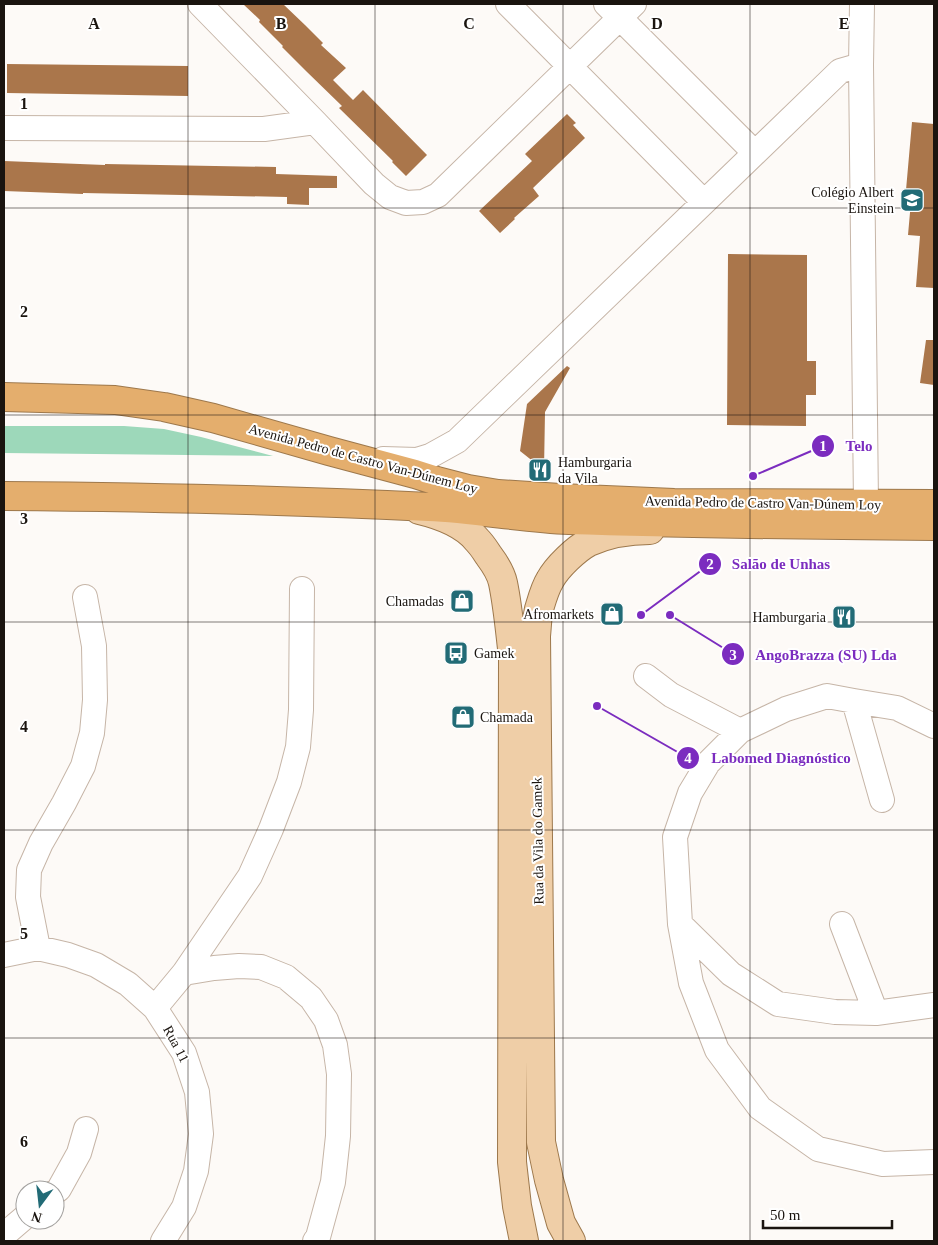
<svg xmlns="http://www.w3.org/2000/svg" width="938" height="1245" viewBox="0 0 938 1245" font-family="'Times New Roman',serif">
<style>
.green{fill:#9dd8ba}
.building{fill:#aa764b}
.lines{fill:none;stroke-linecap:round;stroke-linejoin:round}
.minor-casing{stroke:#c6b5a7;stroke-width:26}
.major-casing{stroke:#9d784c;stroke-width:30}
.highway-casing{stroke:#9d784c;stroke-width:30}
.minor{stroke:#fff;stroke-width:24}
.major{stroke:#efcea7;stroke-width:28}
.highway{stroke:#e4ae6d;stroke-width:28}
.grid{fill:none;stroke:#1a140f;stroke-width:1;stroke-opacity:0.55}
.labels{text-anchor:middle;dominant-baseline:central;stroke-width:4;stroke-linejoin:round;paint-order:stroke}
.poi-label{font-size:14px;fill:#1a140f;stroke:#fff;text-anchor:end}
.street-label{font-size:14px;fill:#1a140f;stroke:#fff}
.grid-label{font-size:16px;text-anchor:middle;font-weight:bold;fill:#1a140f;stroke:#fff;stroke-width:4;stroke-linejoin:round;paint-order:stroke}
.leader{fill:none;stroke:#7b2cbf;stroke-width:2}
.callout-dot{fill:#7b2cbf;stroke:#fff;stroke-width:2}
.mark-label{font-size:15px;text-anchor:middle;font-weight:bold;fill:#fff}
.callout-label{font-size:15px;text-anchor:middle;font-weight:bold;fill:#7b2cbf;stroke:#fff;stroke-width:4;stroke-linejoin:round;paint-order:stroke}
</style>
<rect width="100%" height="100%" fill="#fdfaf7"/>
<path class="green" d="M4,426H124L164,429L201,437L273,456L4,453Z"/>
<path class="building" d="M243,4H283L305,25L323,43L321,45L346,68L333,80L353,100L363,90L427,155L406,176L392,162L393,161L339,108L342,106L306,71L282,47L283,46L259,22L260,20Z
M7,64L188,66V96L7,93Z
M567,114L576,123L573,125L585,138L533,188L539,196L514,218L515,219L500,233L479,211L532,161L525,154Z
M912,122L934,124V288L916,287L920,236L908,235L912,190H906Z
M4,161L105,165V164L276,167V174L337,176V188H309V205L287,204V197L83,193V194L4,191Z
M728,254L807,255V361H816V395H806V426L727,425Z
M926,340H934V385L920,383Z
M567,366L570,368L545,412L544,470L520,451L527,404Z"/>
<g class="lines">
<g class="minor-casing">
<path id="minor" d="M200,4L315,122L374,184L390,197L406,203L423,202L438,195L634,4
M508,4L704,202
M606,4L755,153
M862,4L861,65L866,504
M4,128L264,129L315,122
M383,459L417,460L430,456L457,441L840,71L861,65
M646,676L671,695L740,731
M854,701L882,800
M934,726L897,708L854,701L827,696L786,709L740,731L708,763L690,793L675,837L680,924L691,983L717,1050L760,1108L818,1149L883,1164L934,1162
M680,924L731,974L778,1004L835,1012L876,1013L934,1005
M842,924L876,1013
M38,948L28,897L29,870L41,843L64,803L83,766L92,733L95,700L94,646L85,597
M4,955L38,948L68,955L96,965L128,984L155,1008L184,1053L197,1092L201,1134L196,1171L184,1207L163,1241
M184,973L214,968L239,966L261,967L286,977L311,998L326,1020L335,1045L339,1074L338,1136L333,1182L318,1237L315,1241
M155,1008L184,973L250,876L271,829L289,782L298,747L301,710L302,589
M55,1192L59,1189L79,1153L86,1129
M4,1235L25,1217"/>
</g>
<g class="major-casing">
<path id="major" d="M419,510C440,515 463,523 477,540C482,545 485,550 489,556C495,564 501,573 503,583C508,607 510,632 513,657L512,1162L517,1206L524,1241
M571,1241L561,1223L549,1180L541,1142L536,636C537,627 537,617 539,609C542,599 545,588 550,580C557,567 576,549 589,542C607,534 630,530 650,530"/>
</g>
<g class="highway-casing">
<path id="highway" d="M4,397L115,400L164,407L213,418L329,451L415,474L437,481L468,489L498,494L560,498L674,503L934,504
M4,496C146,497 288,500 429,507C476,509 522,518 569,520C691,524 813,525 934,526"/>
</g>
<use href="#minor" class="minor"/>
<use href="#major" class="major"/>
<use href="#highway" class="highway"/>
</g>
<path class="grid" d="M188,4V1241M375,4V1241M563,4V1241M750,4V1241M4,208H934M4,415H934M4,622H934M4,830H934M4,1038H934"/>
<defs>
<g id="university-square" transform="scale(1.25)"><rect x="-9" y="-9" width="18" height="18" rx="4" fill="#226b76" stroke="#fff"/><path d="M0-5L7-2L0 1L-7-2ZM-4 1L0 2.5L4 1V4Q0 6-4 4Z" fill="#fff"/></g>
<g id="restaurant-square" transform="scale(1.25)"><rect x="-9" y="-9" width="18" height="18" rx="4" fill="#226b76" stroke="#fff"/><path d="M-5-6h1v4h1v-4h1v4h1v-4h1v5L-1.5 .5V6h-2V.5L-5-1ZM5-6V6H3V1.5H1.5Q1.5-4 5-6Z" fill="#fff"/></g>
<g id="shop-square" transform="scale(1.25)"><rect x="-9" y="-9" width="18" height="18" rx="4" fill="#226b76" stroke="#fff"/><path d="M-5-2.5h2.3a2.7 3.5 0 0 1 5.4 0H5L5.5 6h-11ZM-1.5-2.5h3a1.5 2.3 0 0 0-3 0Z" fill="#fff"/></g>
<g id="bus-square" transform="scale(1.25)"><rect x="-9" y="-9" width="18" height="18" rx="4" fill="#226b76" stroke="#fff"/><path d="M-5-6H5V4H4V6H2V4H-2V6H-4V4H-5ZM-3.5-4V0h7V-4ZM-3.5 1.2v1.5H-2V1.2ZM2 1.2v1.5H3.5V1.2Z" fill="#fff"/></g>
</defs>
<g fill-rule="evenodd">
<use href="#university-square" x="912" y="200"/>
<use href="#restaurant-square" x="540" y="470"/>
<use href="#shop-square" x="462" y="601"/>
<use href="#shop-square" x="612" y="614"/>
<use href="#restaurant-square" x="844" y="617"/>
<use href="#bus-square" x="456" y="653"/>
<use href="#shop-square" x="463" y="717"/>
</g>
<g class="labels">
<g class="poi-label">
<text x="894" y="192">Colégio Albert<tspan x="894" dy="16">Einstein</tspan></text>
<text x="558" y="462" text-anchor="start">Hamburgaria<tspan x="558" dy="16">da Vila</tspan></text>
<text x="444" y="601">Chamadas</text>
<text x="594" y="614">Afromarkets</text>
<text x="826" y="617">Hamburgaria</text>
<text x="474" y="653" text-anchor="start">Gamek</text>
<text x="480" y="717" text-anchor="start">Chamada</text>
</g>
<g class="street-label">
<text transform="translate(363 459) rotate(15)">Avenida Pedro de Castro Van-Dúnem Loy</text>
<text transform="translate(763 503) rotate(1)">Avenida Pedro de Castro Van-Dúnem Loy</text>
<text transform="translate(538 841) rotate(-91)">Rua da Vila do Gamek</text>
<text transform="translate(176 1044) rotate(62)">Rua 11</text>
</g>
</g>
<g class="grid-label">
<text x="94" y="29">A</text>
<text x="281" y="29">B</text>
<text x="469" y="29">C</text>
<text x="657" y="29">D</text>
<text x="844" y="29">E</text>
<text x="24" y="109">1</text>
<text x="24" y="317">2</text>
<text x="24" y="524">3</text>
<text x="24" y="732">4</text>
<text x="24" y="939">5</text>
<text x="24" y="1147">6</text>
</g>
<path class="leader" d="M753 476L823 446M641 615L710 564M670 615L733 654M597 706L688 758"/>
<g class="callout-dot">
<circle cx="753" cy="476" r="5"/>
<circle cx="641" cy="615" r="5"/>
<circle cx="670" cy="615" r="5"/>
<circle cx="597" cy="706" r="5"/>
<circle cx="823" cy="446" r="12"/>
<circle cx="710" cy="564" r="12"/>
<circle cx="733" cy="654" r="12"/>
<circle cx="688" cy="758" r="12"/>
</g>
<g class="mark-label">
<text x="823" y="451">1</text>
<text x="710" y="569">2</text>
<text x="733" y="660">3</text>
<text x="688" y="763">4</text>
</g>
<g class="callout-label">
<text x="859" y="451">Telo</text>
<text x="781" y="569">Salão de Unhas</text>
<text x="826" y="660">AngoBrazza (SU) Lda</text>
<text x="781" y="763">Labomed Diagnóstico</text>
</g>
<rect width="938" height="1245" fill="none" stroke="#1a140f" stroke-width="10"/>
<g transform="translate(40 1205) rotate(195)"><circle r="24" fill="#ffffff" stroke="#a3a19f"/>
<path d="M0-4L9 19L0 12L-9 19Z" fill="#226b76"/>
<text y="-8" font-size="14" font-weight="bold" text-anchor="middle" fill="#1a140f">N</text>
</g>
<path d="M763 1220v8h129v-8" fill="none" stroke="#1a140f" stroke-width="2.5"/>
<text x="770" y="1220" font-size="15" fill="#1a140f" stroke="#ffffff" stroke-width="4" paint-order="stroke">50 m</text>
</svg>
